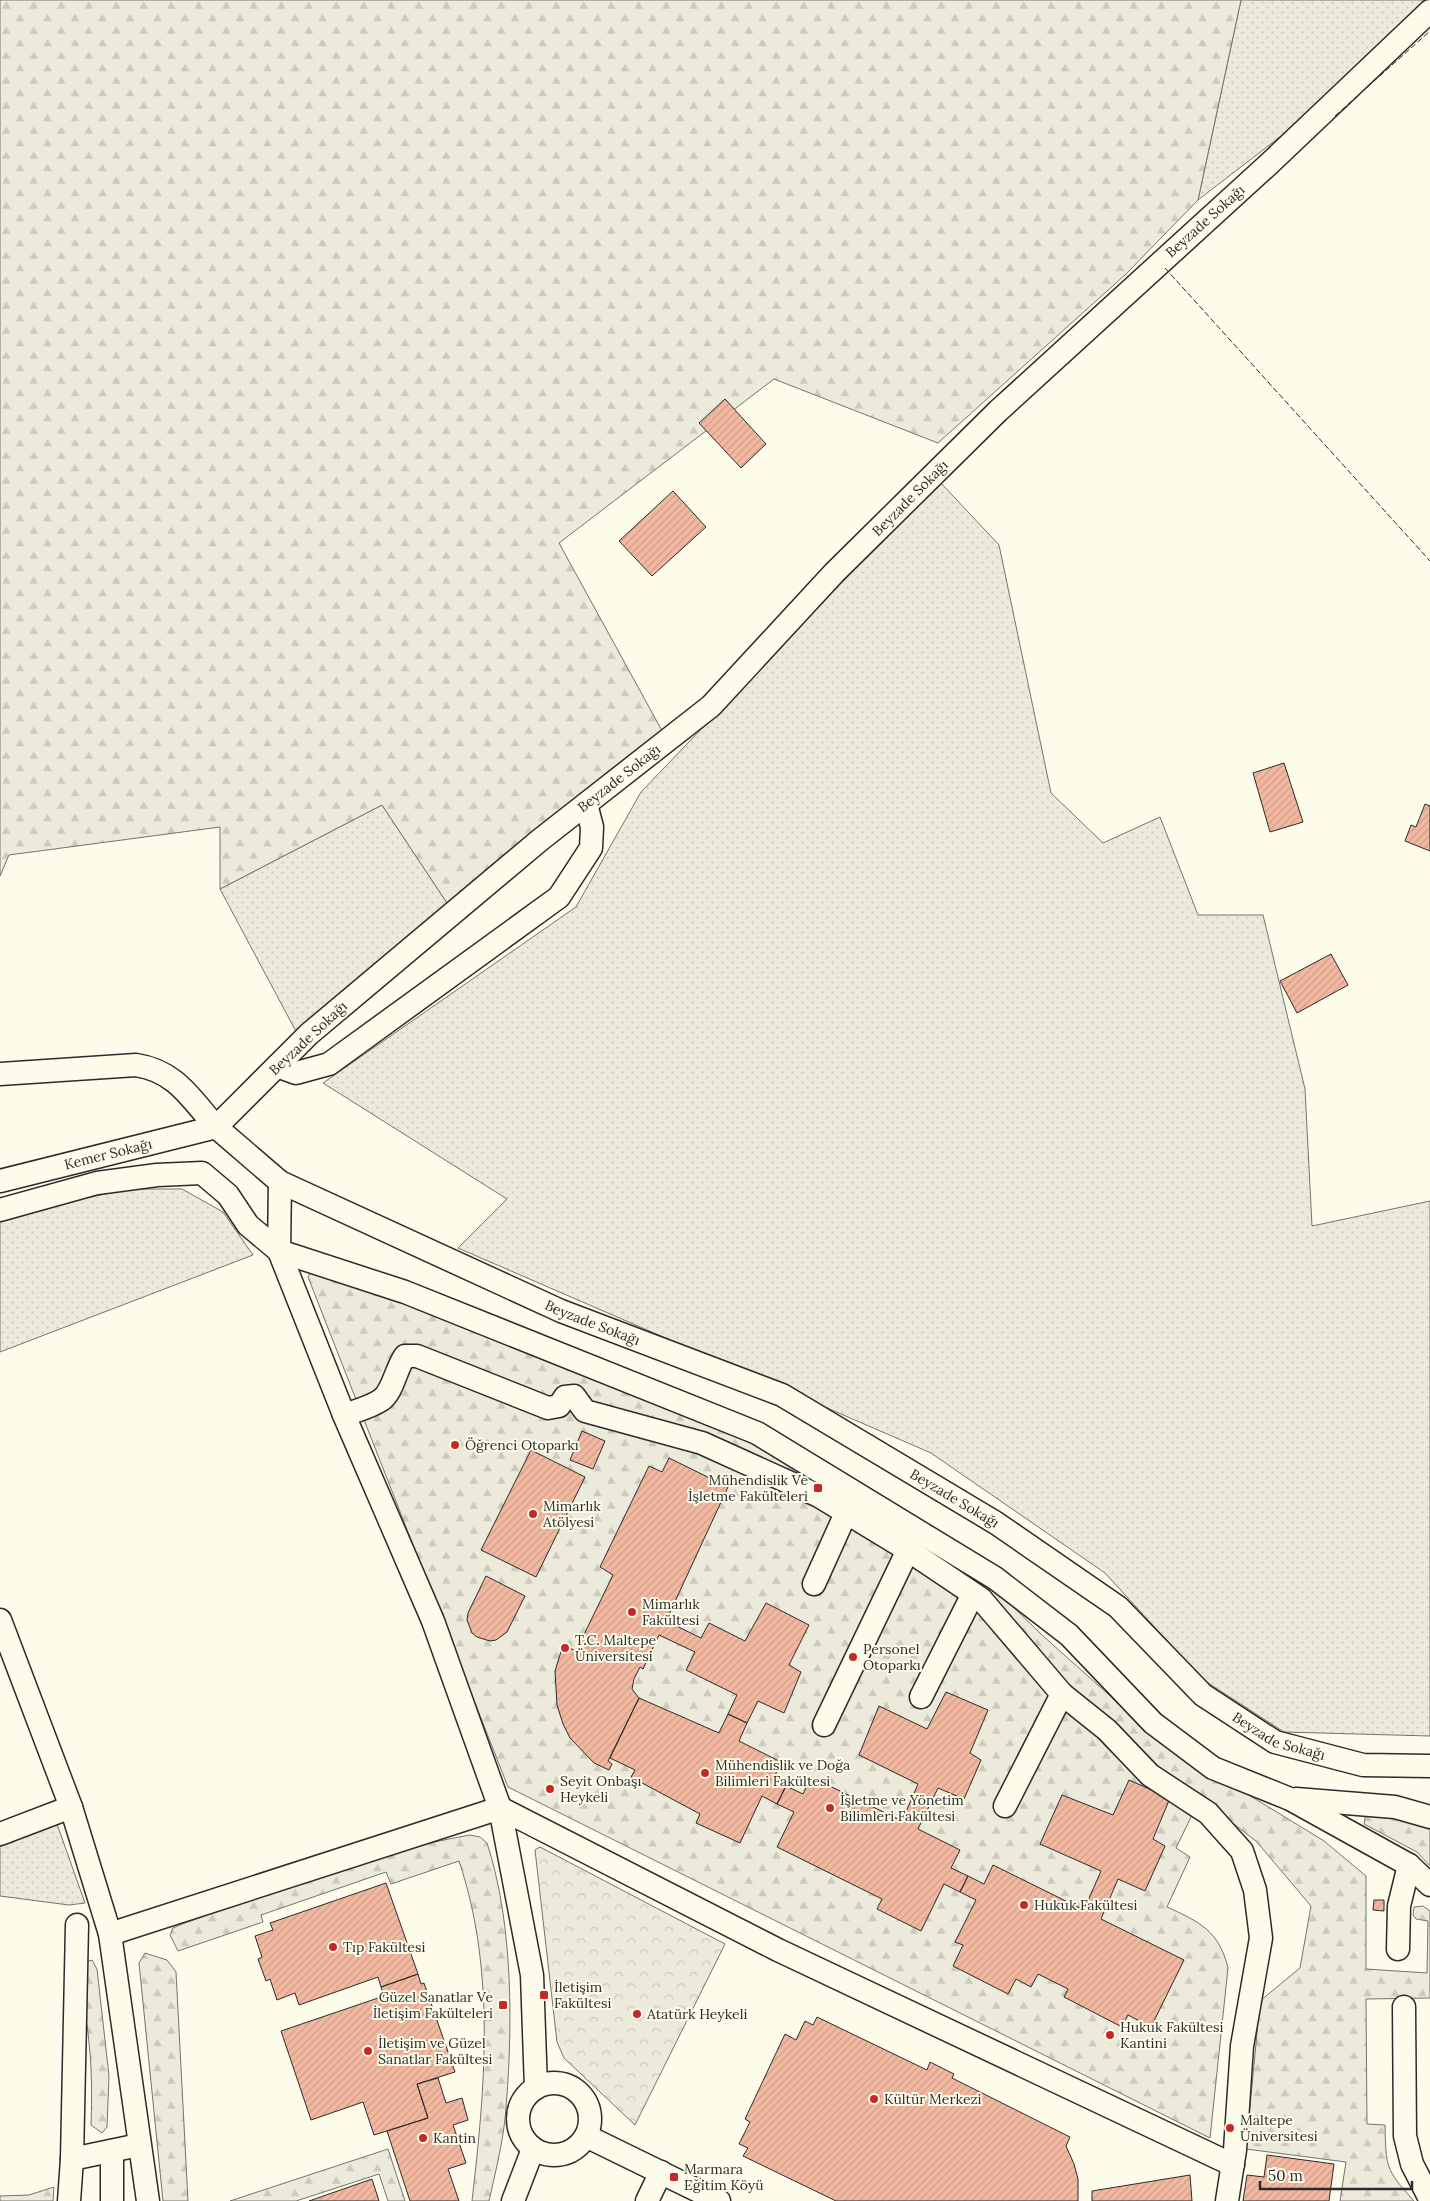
<svg xmlns="http://www.w3.org/2000/svg" width="1430" height="2201" viewBox="0 0 1430 2201" font-family="Lora,serif">
<style>
.grass{fill:url(#grass-dots);stroke:#74746e}
.forest{fill:url(#forest-firs);stroke:#74746e}
.park{fill:url(#park-crowns);stroke:#74746e}
.building{fill:url(#building-hatch);stroke:#2b2b2b}
.lines{fill:none;stroke-linecap:round;stroke-linejoin:round}
.minor-casing{stroke:#2b2b2b;stroke-width:25}
.minor{stroke:#fdfbea;stroke-width:22}
.fence{stroke:#2b2b2b;stroke-width:1;stroke-dasharray:6 2.5;stroke-linecap:butt}
.poi-dot{fill:#c62828;stroke:#fdfbea;stroke-width:2}
.labels{text-anchor:middle;dominant-baseline:central;stroke-width:4;stroke-linejoin:round;paint-order:stroke}
.street-label{font-size:14px;fill:#2b2b2b;stroke:#fdfbea}
.poi-label{font-size:14px;fill:#2b2b2b;stroke:#fdfbea;text-anchor:start}
</style>
<defs>
<pattern id="grass-dots" width="8" height="8" patternUnits="userSpaceOnUse" patternTransform="scale(1.25)"><rect width="8" height="8" fill="#ecebdb"/><path d="M2 2h.1M6 6h.1" fill="none" stroke="#cbcabc" stroke-width="1.8" stroke-linecap="round"/></pattern>
<pattern id="forest-firs" width="22" height="20" patternUnits="userSpaceOnUse" patternTransform="scale(1.25)"><rect width="22" height="20" fill="#ecebdb"/><path d="M5 1l3.5 6h-7zM16 11l3.5 6h-7z" fill="#cbcabc"/></pattern>
<pattern id="park-crowns" width="20" height="18" patternUnits="userSpaceOnUse" patternTransform="scale(1.25)"><rect width="20" height="18" fill="#ecebdb"/><path d="M2 6a3 3 0 1 1 6 0M12 15a3 3 0 1 1 6 0" fill="none" stroke="#cbcabc"/></pattern>
<pattern id="building-hatch" width="6" height="6" patternUnits="userSpaceOnUse" patternTransform="scale(1.25)"><rect width="6" height="6" fill="#f2b8a0"/><path d="M-1 1l2-2M0 6l6-6M5 7l2-2" fill="none" stroke="#d09e8a"/></pattern>
</defs>
<rect width="100%" height="100%" fill="#fdfbea"/>
<path class="grass" d="M1241,0H1430V12L1377,62L1198,200Z
M939,481L999,545L1051,793L1103,843L1160,817L1198,915H1263L1305,1089L1312,1226L1430,1201V1736L1284,1732L1202,1679L1105,1573L931,1453L458,1248L507,1199L323,1083L576,907L641,792Z
M382,805L447,903L299,1037L220,889Z
M129,1189H182L223,1212L253,1255L0,1352V1222L48,1206Z
M57,1824L85,1903L69,1905L0,1896V1846Z"/>
<path class="forest" d="M0,0H1241L1198,200L1126,274L938,443L774,379L559,543L666,738L447,903L382,805L220,889V827L9,855L0,876Z
M312,1269L337,1275L781,1454L1001,1595L1042,1635L1127,1711L1221,1778L1324,1841L1366,1876V1969L1427,1973L1428,1921L1416,1919L1413,1915L1414,1907L1423,1906L1430,1911V1998L1366,1999L1367,2124L1385,2125C1386,2167 1385,2169 1414,2201H1340L1346,2162L1246,2149L1260,2001L1300,1968L1311,1906L1256,1841L1204,1801L1185,1790L1191,1817L1176,1848L1190,1857L1167,1907C1200,1922 1219,1931 1228,1968L1210,2138L508,1787L308,1277Z
M1366,1812L1412,1821L1430,1828V1866L1417,1852L1364,1824Z
M470,1835L480,1837L487,1843C514,1925 513,2033 505,2119C502,2146 495,2174 489,2201H472C485,2088 496,1971 459,1861L391,1884L386,1872L261,1915L263,1922L178,1951L170,1935L173,1928L182,1924C277,1891 371,1852 470,1835Z
M145,1953L167,1960L176,1972L188,2201H163L139,1963Z
M92,1960L97,1969L109,2076L107,2127L102,2133L91,2125C92,2098 92,2071 89,2043C87,2016 79,1990 83,1963Z
M388,2149L405,2201H388L379,2174L296,2201H230Z
M54,2187L53,2201H0V2196L29,2195Z"/>
<path class="park" d="M540,1847L725,1944L635,2125L564,2058L557,2042L535,1850Z"/>
<path class="building" d="M725,399L766,444L741,468L699,423Z
M673,491L706,527L652,576L619,541Z
M1284,763L1303,822L1270,832L1253,773Z
M1425,804L1430,806V851L1405,841L1411,825L1416,827Z
M1331,954L1348,985L1297,1013L1280,981Z
M582,1431L605,1441L593,1469L570,1460Z
M531,1450L585,1477L536,1577L481,1550Z
M669,1458L728,1487L666,1621L701,1638L709,1623L745,1641L766,1603L809,1625L789,1665L801,1672L784,1713L758,1701L747,1723L728,1714L737,1695L686,1670L695,1652L659,1635L643,1669L640,1667L634,1679L632,1689L639,1698L608,1761L612,1764L609,1770L594,1763L570,1738L563,1724L557,1705L555,1671L563,1645L576,1651L613,1575L600,1567L649,1466L662,1472Z
M486,1576L525,1596L507,1632L496,1640L490,1641L477,1637L472,1633L467,1620L468,1613Z
M946,1692L988,1710L970,1753L981,1760L964,1799L938,1788L918,1829L960,1850L951,1868L968,1876L960,1892L944,1884L921,1931L877,1909L882,1899L777,1847L794,1812L777,1804L786,1786L803,1794L811,1777L902,1821L918,1784L859,1755L879,1706L927,1729Z
M639,1698L719,1733L728,1714L747,1723L739,1741L781,1762L773,1780L786,1786L777,1804L762,1796L740,1843L696,1823L700,1814L631,1777L635,1770L610,1758Z
M1129,1780L1170,1798L1153,1839L1165,1846L1145,1891L1118,1879L1101,1919L1184,1960L1151,2027L1128,2015L1122,2027L1064,1997L1068,1989L1038,1974L1031,1987L1016,1979L1008,1994L953,1966L963,1945L955,1942L976,1900L960,1892L968,1876L984,1884L993,1865L1084,1910L1101,1871L1040,1844L1062,1795L1113,1815Z
M386,1883L418,1974L381,1987L378,1977L299,2005L295,1993L277,2000L270,1979L266,1981L258,1959L262,1957L255,1936L273,1930L270,1923Z
M1374,1900H1384V1911L1373,1910Z
M418,1974L421,1984L424,1983L455,2072L417,2084L428,2118L374,2135L363,2102L311,2120L281,2031L384,1996L381,1987Z
M817,2017L927,2070L930,2062L954,2074L952,2078L1070,2137L1066,2146L1074,2164L1078,2179V2201H836L743,2156L748,2148L739,2144L750,2122L745,2119L785,2034L796,2040L805,2021L813,2025Z
M438,2078L446,2103L462,2098L468,2120L453,2125L466,2163L448,2169L459,2201H410L387,2131L428,2118L417,2084Z
M1267,2155L1334,2164L1329,2201H1243L1247,2175L1264,2177Z
M1190,2175L1192,2201H1092V2191Z
M372,2179L379,2201H309Z"/>
<g class="lines">
<g class="minor-casing">
<g id="minor">
<path id="s1" d="M1430,11L1270,163L998,411L834,573L711,706L540,840L309,1034L216,1127L280,1182L561,1311L782,1395L996,1523L1118,1607L1203,1695L1275,1742L1363,1765L1430,1766"/>
<path d="M277,1066L296,1073L329,1064L559,897L591,848L592,827L586,804"/>
<path d="M0,1074L136,1065C176,1071 191,1099 216,1127L0,1181"/>
<path d="M280,1182L279,1251L344,1415L433,1621L500,1808L532,1975L536,2088"/>
<path d="M0,1210L97,1183L157,1175L202,1173L228,1195L248,1225L279,1251L405,1292L757,1433L995,1578L1069,1635L1153,1723L1213,1768L1290,1799L1409,1865L1430,1885"/>
<path d="M344,1415C356,1411 371,1407 381,1400C393,1392 396,1368 405,1356H417L548,1408L559,1406L565,1397L574,1396L585,1411L702,1443L819,1496L908,1550L981,1599L1062,1694L1107,1730L1150,1775L1208,1813L1242,1851L1255,1890L1261,1938L1242,2046L1235,2150L1227,2201"/>
<path d="M814,1584L846,1513"/>
<path d="M0,1620L71,1807L110,1934L148,2201"/>
<path d="M921,1697L973,1594"/>
<path d="M824,1725L908,1550"/>
<path d="M1296,1799L1395,1807L1430,1817"/>
<path d="M1005,1806L1062,1694"/>
<path d="M0,1834L71,1807"/>
<path d="M110,1934L500,1808L778,1950L1233,2165"/>
<path d="M1398,1949L1399,1906L1409,1865"/>
<path d="M1404,2007L1405,2136L1412,2164L1430,2199"/>
<circle cx="554" cy="2119" r="36"/>
<path d="M586,2136L719,2201"/>
<path d="M72,2159L139,2145"/>
<path d="M69,2201L72,2159L77,1925"/>
<path d="M112,2201V2151"/>
<path d="M513,2201L533,2149"/>
<path d="M647,2201L661,2172"/>
</g>
</g>
<use href="#minor" class="minor"/>
<path class="fence" d="M1335,116L1430,31
M1165,268L1430,561"/>
</g>
<g class="poi-dot">
<circle cx="455" cy="1445" r="5"/>
<rect x="813" y="1483" width="10" height="10" rx="2.5"/>
<circle cx="533" cy="1514" r="5"/>
<circle cx="632" cy="1612" r="5"/>
<circle cx="565" cy="1648" r="5"/>
<circle cx="853" cy="1657" r="5"/>
<circle cx="705" cy="1773" r="5"/>
<circle cx="550" cy="1789" r="5"/>
<circle cx="830" cy="1808" r="5"/>
<circle cx="1024" cy="1905" r="5"/>
<circle cx="333" cy="1947" r="5"/>
<rect x="539" y="1990" width="10" height="10" rx="2.5"/>
<rect x="498" y="2000" width="10" height="10" rx="2.5"/>
<circle cx="637" cy="2014" r="5"/>
<circle cx="1110" cy="2035" r="5"/>
<circle cx="368" cy="2051" r="5"/>
<circle cx="874" cy="2099" r="5"/>
<circle cx="1230" cy="2128" r="5"/>
<circle cx="423" cy="2138" r="5"/>
<rect x="669" y="2172" width="10" height="10" rx="2.5"/>
</g>
<g class="labels">
<g class="street-label">
<text transform="translate(1205 221) rotate(-42)">Beyzade Sokağı</text>
<text transform="translate(910 498) rotate(-45)">Beyzade Sokağı</text>
<text transform="translate(619 778) rotate(-38)">Beyzade Sokağı</text>
<text transform="translate(308 1038) rotate(-43)">Beyzade Sokağı</text>
<text transform="translate(108 1154) rotate(-14)">Kemer Sokağı</text>
<text stroke="none"><textPath href="#s1" startOffset="2078">Beyzade Sokağı</textPath></text>
<text stroke="none"><textPath href="#s1" startOffset="2482">Beyzade Sokağı</textPath></text>
<text stroke="none"><textPath href="#s1" startOffset="2888">Beyzade Sokağı</textPath></text>
</g>
<g class="poi-label">
<text x="465" y="1445">Öğrenci Otoparkı</text>
<text x="808" y="1480" text-anchor="end">Mühendislik Ve<tspan x="808" dy="16">İşletme Fakülteleri</tspan></text>
<text x="543" y="1506">Mimarlık<tspan x="543" dy="16">Atölyesi</tspan></text>
<text x="642" y="1604">Mimarlık<tspan x="642" dy="16">Fakültesi</tspan></text>
<text x="575" y="1640">T.C. Maltepe<tspan x="575" dy="16">Üniversitesi</tspan></text>
<text x="863" y="1649">Personel<tspan x="863" dy="16">Otoparkı</tspan></text>
<text x="715" y="1765">Mühendislik ve Doğa<tspan x="715" dy="16">Bilimleri Fakültesi</tspan></text>
<text x="560" y="1781">Seyit Onbaşı<tspan x="560" dy="16">Heykeli</tspan></text>
<text x="840" y="1800">İşletme ve Yönetim<tspan x="840" dy="16">Bilimleri Fakültesi</tspan></text>
<text x="1034" y="1905">Hukuk Fakültesi</text>
<text x="343" y="1947">Tıp Fakültesi</text>
<text x="554" y="1987">İletişim<tspan x="554" dy="16">Fakültesi</tspan></text>
<text x="493" y="1997" text-anchor="end">Güzel Sanatlar Ve<tspan x="493" dy="16">İletişim Fakülteleri</tspan></text>
<text x="647" y="2014">Atatürk Heykeli</text>
<text x="1120" y="2027">Hukuk Fakültesi<tspan x="1120" dy="16">Kantini</tspan></text>
<text x="378" y="2043">İletişim ve Güzel<tspan x="378" dy="16">Sanatlar Fakültesi</tspan></text>
<text x="884" y="2099">Kültür Merkezi</text>
<text x="1240" y="2120">Maltepe<tspan x="1240" dy="16">Üniversitesi</tspan></text>
<text x="433" y="2138">Kantin</text>
<text x="684" y="2169">Marmara<tspan x="684" dy="16">Eğitim Köyü</tspan></text>
</g>
</g>
<path d="M1260 2181v8h152v-8" fill="none" stroke="#2b2b2b" stroke-width="2.5"/>
<text x="1268" y="2181" font-size="15" fill="#2b2b2b" stroke="#fdfbea" stroke-width="4" paint-order="stroke">50 m</text>
</svg>
